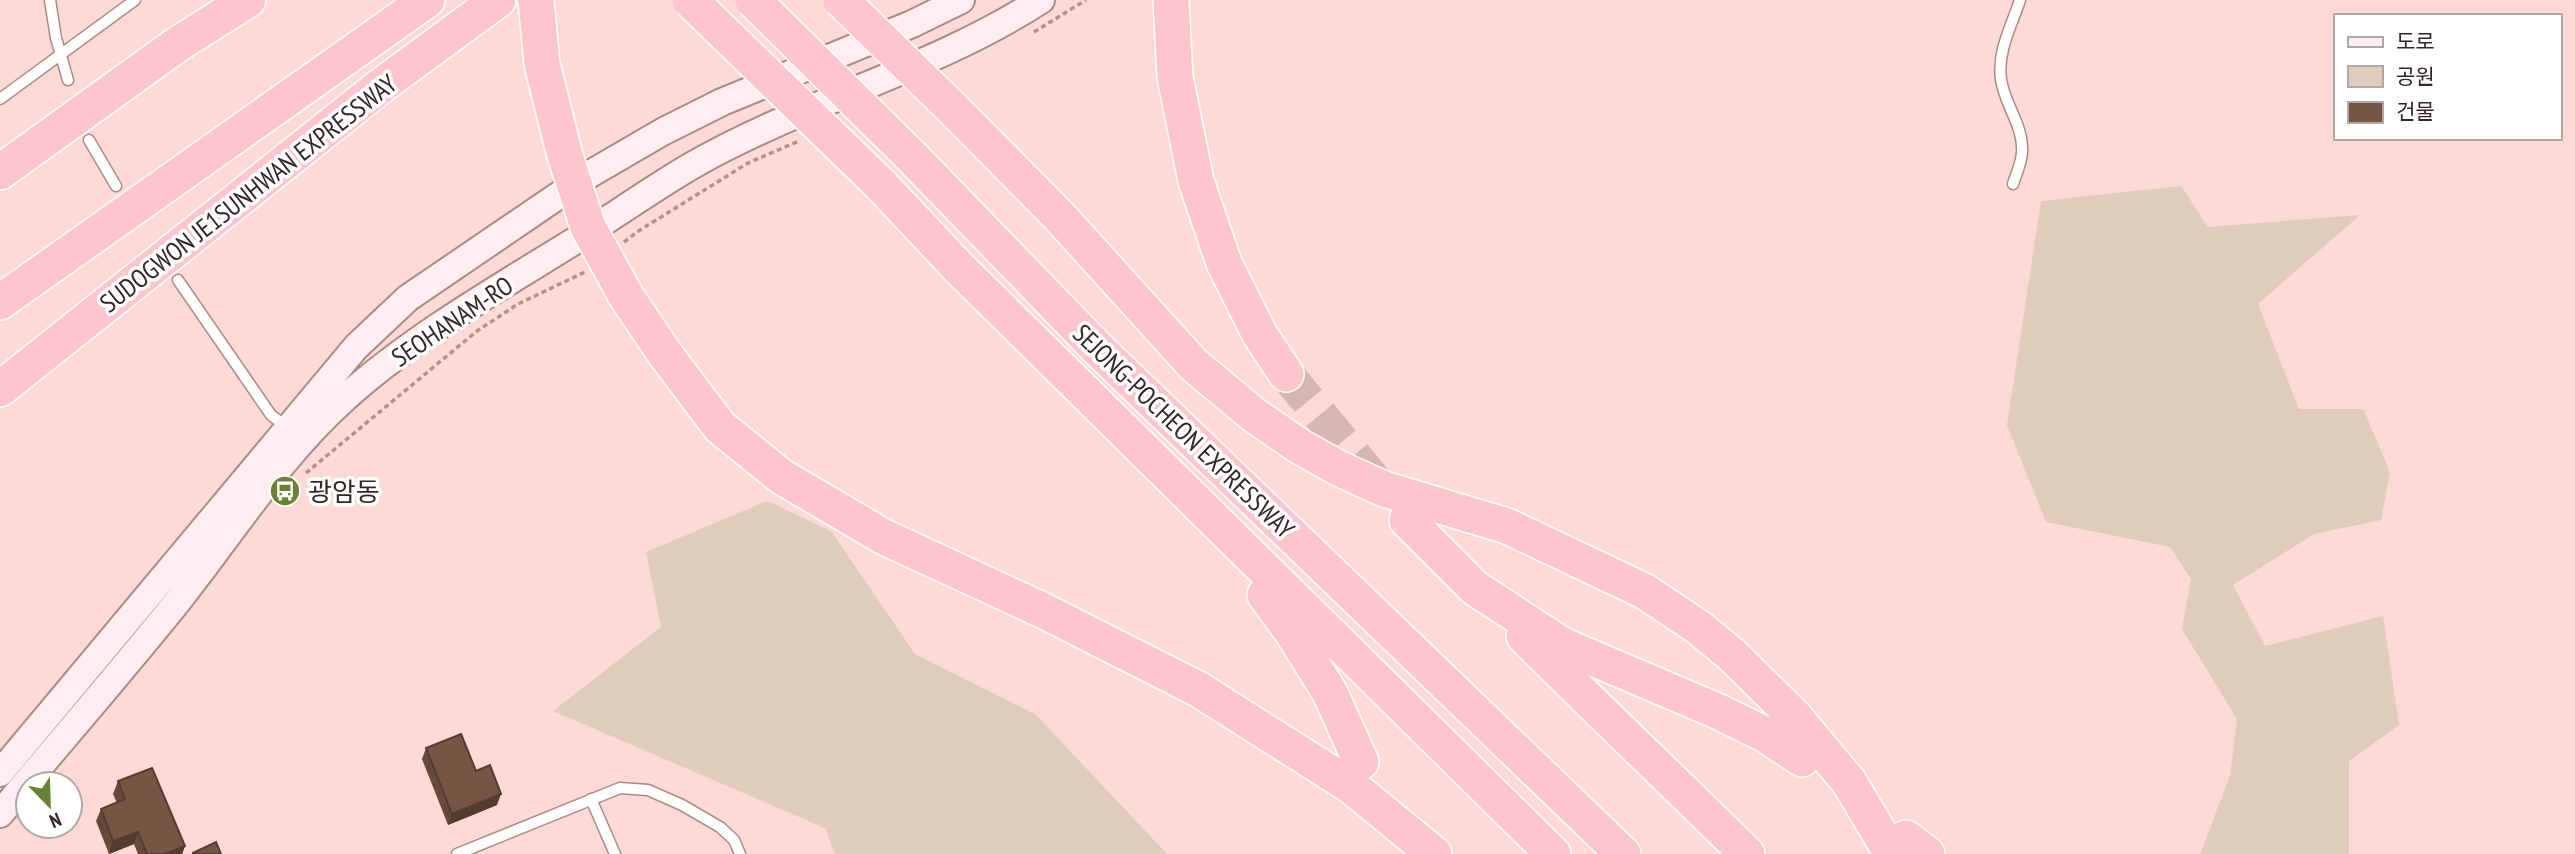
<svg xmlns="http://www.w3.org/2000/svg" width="2575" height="854" viewBox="0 0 2575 854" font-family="'PT Sans Narrow','Noto Sans KR',sans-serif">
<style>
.green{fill:#dfccba}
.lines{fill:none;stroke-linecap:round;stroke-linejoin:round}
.motorway-tunnel{stroke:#d5b6b2;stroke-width:35;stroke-dasharray:35 18;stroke-linecap:butt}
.service-casing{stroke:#ab8b86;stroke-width:13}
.secondary-casing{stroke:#ab8b86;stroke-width:30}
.motorway-casing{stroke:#fff;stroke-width:38}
.path{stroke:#ae9490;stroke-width:3.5;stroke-dasharray:5 3.5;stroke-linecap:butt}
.service{stroke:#fff;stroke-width:10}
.secondary{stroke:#feeef1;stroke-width:26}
.motorway{stroke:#fdc6cf;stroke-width:35}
.motorway-bridge-casing{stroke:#fff;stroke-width:38;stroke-linecap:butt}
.motorway-bridge{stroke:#fdc6cf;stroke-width:35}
.wall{fill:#66493b}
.shaded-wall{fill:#533c30}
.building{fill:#775545;stroke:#533c30;stroke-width:2}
.labels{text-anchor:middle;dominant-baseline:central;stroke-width:7;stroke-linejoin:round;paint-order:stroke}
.street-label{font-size:26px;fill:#332725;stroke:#fff}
.poi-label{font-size:26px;fill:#332725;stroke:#fff;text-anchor:start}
</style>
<rect width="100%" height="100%" fill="#fddad5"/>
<path class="green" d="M2181,186L2208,227L2360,215L2258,304L2299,409H2363L2390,472L2381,520L2314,534L2233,585L2265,646L2383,616L2399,725L2349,761V854H2200L2230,776L2237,719L2182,629L2191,579L2170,547L2046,522L2007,425L2041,201Z
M767,501L831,531L915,654L1035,714L1167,854H835L825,828L553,711L661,627L646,552Z"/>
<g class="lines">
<path class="motorway-tunnel" d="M1286,374L1385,493"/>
<g class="service-casing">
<path id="service" d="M50,0L56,38L68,80
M0,99L135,0
M89,140L116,186
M2013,184C2016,174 2022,162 2022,152C2024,126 2004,104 2001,79C1997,51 2012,25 2020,0
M178,280L271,415L288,428
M591,799L615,854
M457,854L620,788L648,790L682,805L720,827L734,840L740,854"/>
</g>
<g class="secondary-casing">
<path id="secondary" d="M0,773L356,347L408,298L590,174L664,131L722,102L912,24L961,0
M0,814C59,743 120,673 178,601C232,533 280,456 345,398C412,338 492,292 568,245C610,219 650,190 693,165C805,101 933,70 1041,0"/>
</g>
<g class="motorway-casing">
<path id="motorway" d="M1171,0L1175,77L1196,181L1224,263L1259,333L1286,374
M952,108L1059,216L1194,365L1254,415L1299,446L1338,468L1384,489L1507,526L1644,591L1698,627L1732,655L1794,716L1849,782L1892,854
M913,158L1097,348L1623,854
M0,172L178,44L248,0
M880,184L959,268L1553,854
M0,302L427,0
M665,354L720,427L782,477L884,537L1042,610L1198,689L1351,786L1434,854
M0,389L382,85L498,0
M1407,520L1475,588L1562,645L1717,711L1764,734L1802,759
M1265,595L1292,632L1330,693L1361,762
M1524,636C1598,710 1673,781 1747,854
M1906,838L1927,854"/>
</g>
<path class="path" d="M1034,32L1086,0
M624,242L640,230L748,163L799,141
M306,473L477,331L518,304L585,272"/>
<use href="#service" class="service"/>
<use href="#secondary" class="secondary"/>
<use href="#motorway" class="motorway"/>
<g class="motorway-bridge-casing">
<path id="motorway-bridge" d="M536,0L542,64L564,152L588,227L626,296L665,354
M690,0L880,184
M753,0L913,158
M841,0L952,108"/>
</g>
<use href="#motorway-bridge" class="motorway-bridge"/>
</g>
<path class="wall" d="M426,748L476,771L497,805L448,825L422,759Z
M118,781L185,846L182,854H138L134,844L109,854L96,821L101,809L117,803L113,794Z"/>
<path class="shaded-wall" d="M501,794L497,805L448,825L452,814Z
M138,832L134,844L109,854L113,841Z
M185,846L182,854H165Z"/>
<path class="building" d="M461,734L476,771L490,765L501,794L452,814L426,748Z
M152,768L185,846L165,854H147L138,832L113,841L101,809L125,799L118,781Z
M216,842L221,854H193V853Z"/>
<defs>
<g id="bus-disc" transform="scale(1.575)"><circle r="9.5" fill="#698235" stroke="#fff"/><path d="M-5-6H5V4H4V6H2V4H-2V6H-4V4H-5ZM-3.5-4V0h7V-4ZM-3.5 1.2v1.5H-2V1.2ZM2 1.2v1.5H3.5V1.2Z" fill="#fff"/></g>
</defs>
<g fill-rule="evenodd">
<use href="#bus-disc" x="285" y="491"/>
</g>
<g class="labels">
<g class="street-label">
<text transform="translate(248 193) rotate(-38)">SUDOGWON JE1SUNHWAN EXPRESSWAY</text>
<text transform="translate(452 321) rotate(-34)">SEOHANAM-RO</text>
<text transform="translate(1184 431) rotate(44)">SEJONG-POCHEON EXPRESSWAY</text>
</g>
<g class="poi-label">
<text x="308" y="491">광암동</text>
</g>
</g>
<rect x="2334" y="14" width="228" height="126" fill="#ffffff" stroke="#ada9a8" stroke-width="2"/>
<rect x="2348" y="37" width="35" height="10" fill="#feeef1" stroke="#ada9a8" stroke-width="2"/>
<text x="2396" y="49" font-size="21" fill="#332725">도로</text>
<rect x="2348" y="66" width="35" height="21" fill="#dfccba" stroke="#ada9a8" stroke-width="2"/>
<text x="2396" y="84" font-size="21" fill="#332725">공원</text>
<rect x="2348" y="102" width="35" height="21" fill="#775545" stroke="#ada9a8" stroke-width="2"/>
<text x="2396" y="119" font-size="21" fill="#332725">건물</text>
<g transform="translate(49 805) rotate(157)"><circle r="33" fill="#ffffff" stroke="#ada9a8" stroke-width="2"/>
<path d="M0-5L12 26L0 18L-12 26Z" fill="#698235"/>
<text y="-10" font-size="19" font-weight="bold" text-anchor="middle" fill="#332725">N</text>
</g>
</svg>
